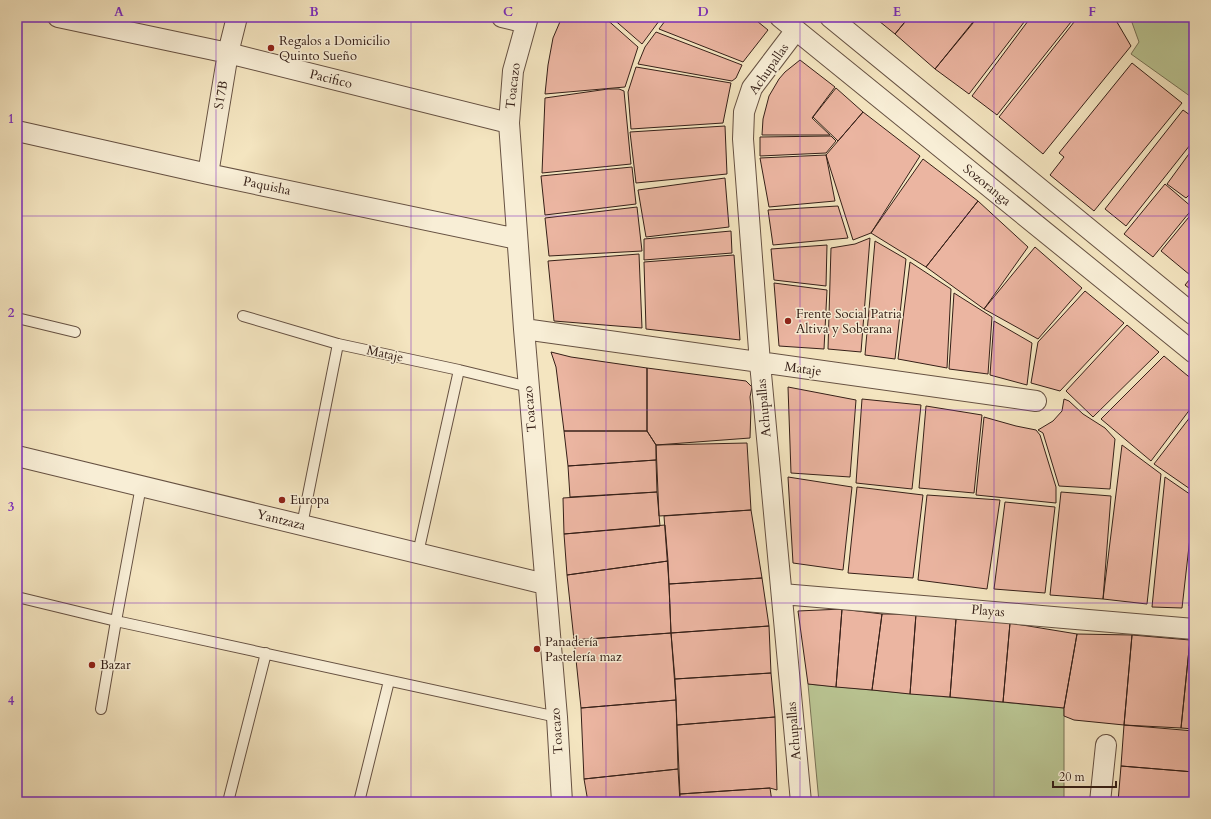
<svg xmlns="http://www.w3.org/2000/svg" width="1211" height="819" viewBox="0 0 1211 819" font-family="Cardo,serif">
<style>
.green{fill:#bac593;stroke:#787256}
.building{fill:#ebb5a1;stroke:#362018}
.lines{fill:none;stroke-linecap:round;stroke-linejoin:round}
.service-casing{stroke:#665142;stroke-width:12}
.minor-casing{stroke:#665142;stroke-width:22}
.service{stroke:#f8eed6;stroke-width:10}
.minor{stroke:#f8eed6;stroke-width:20}
.grid{fill:none;stroke:#7b2cbf;stroke-width:1;stroke-opacity:0.55}
.poi-dot{fill:#8f2418;stroke:#f8eed6;stroke-width:1.5}
.labels{text-anchor:middle;dominant-baseline:central;stroke-width:3;stroke-linejoin:round;paint-order:stroke}
.poi-label{font-size:13px;fill:#362018;stroke:#f8eed6;text-anchor:start}
.street-label{font-size:13px;fill:#362018;stroke:#f8eed6}
.neatline{fill:none;stroke:#7b2cbf;stroke-width:1.5}
.grid-label{font-size:13px;text-anchor:middle;font-weight:bold;fill:#7b2cbf}
</style>
<rect width="100%" height="100%" fill="#f4e5c0"/>
<filter id="stains"><feTurbulence type="fractalNoise" baseFrequency=".005" numOctaves="4"/><feColorMatrix values="0 0 0 0 .2 0 0 0 0 .09 0 0 0 0 .02 0 0 0 .5 -.17"/></filter>
<radialGradient id="worn" r=".72"><stop offset=".6" stop-color="#630" stop-opacity="0"/><stop offset="1" stop-color="#630" stop-opacity=".3"/></radialGradient>
<path class="green" d="M1130,17H1194V99L1131,54L1139,42Z
M808,684L1064,708V802H819Z"/>
<path class="building" d="M562,17H604L638,47L625,87L545,94L548,65L553,38Z
M611,17H662L642,44Z
M668,17H752L768,30L743,62L659,29Z
M874,17H909L895,34Z
M909,17H978L935,69L895,34Z
M977,17H1028L969,94L935,69Z
M1031,17H1075L997,115L972,96Z
M1078,17H1114L1131,46L1043,154L999,117Z
M656,32L742,65L736,78L732,81L638,64L645,47Z
M800,60L835,87L812,118L830,135H762L763,119L769,96L779,79L785,72Z
M1132,63L1182,103L1094,211L1050,175L1064,157L1059,153Z
M636,67L731,83L723,123L631,129L628,92Z
M836,88L863,112L838,141L813,117Z
M608,89H619L624,91L631,164L542,173L545,98Z
M1183,110L1194,118V140L1126,226L1105,209Z
M863,112L920,156L871,233L853,240L826,155Z
M725,126L727,174L636,183L630,132Z
M831,136L836,141L826,153L760,156V137Z
M1194,147V198L1189,195L1186,198L1167,184Z
M826,155L835,201L769,207L760,158Z
M923,159L978,201L926,267L871,233Z
M632,167L636,204L545,215L541,176Z
M725,178L729,227L646,237L638,190Z
M1165,184L1193,208L1153,257L1124,234Z
M978,201L1028,247L984,309L926,267Z
M838,206L848,238L773,245L768,210Z
M637,207L642,251L549,256L545,218Z
M1193,212L1194,270L1190,275L1161,251Z
M731,231L732,253L644,260V239Z
M870,238L861,352L828,349L831,248L855,244Z
M875,241L906,259L895,359L865,355Z
M827,245L826,286L774,280L771,249Z
M1035,247L1082,288L1038,339L984,309Z
M639,254L642,328L554,321L548,261Z
M734,255L740,340L646,329L644,262Z
M910,262L951,289L947,368L898,359Z
M1194,274V292L1185,285Z
M774,283L827,290L824,349L779,346Z
M1085,291L1124,323L1060,391L1031,383L1038,342Z
M954,293L992,317L988,374L949,369Z
M994,321L1032,343L1027,385L990,375Z
M1127,325L1159,352L1093,417L1066,391Z
M551,352L571,357L647,368V431H564L556,367Z
M1164,356L1194,381V404L1151,461L1101,419Z
M647,368L746,381L752,387L750,397L751,407L750,438L656,445L647,431Z
M788,387L856,400L850,477L791,473Z
M862,399L921,405L912,489L856,483Z
M1064,399L1069,401L1083,414L1105,428L1115,439L1110,489L1059,486L1043,433L1038,430L1053,421L1062,411Z
M926,406L982,415L974,493L919,488Z
M1194,412V489L1193,491L1154,464Z
M984,417L1016,426L1036,430L1040,435L1056,487V503L976,495Z
M564,431H647L656,445V460L568,466Z
M747,443L751,510L659,516L656,445Z
M1122,445L1161,474L1147,604L1103,599Z
M656,460L657,492L570,497L568,466Z
M788,477L852,487L843,570L793,563Z
M1165,477L1194,497V509L1193,511L1182,608L1152,607Z
M857,487L923,495L913,578L848,573Z
M657,492L660,526L564,534L563,498Z
M1061,492L1111,496L1103,599L1050,595Z
M927,495L1000,500L987,589L918,580Z
M1005,502L1055,507L1045,593L994,589Z
M751,510L762,578L669,584L664,516Z
M665,525L668,561L567,575L564,534Z
M1194,553V607L1189,606Z
M668,561L671,633L574,640L567,575Z
M762,578L769,626L671,633L669,584Z
M842,609L836,687L808,684L798,611Z
M842,609L882,614L872,690L836,687Z
M882,614H916L910,694L872,690Z
M916,614L956,619L950,697L910,694Z
M956,619L1010,623L1003,702L950,697Z
M1010,623L1077,634L1064,708L1003,702Z
M769,626L771,673L675,679L671,633Z
M671,633L676,700L581,708L574,640Z
M1077,634L1132,635L1124,725L1074,720L1064,716V708Z
M1132,635L1190,640L1181,728L1124,725Z
M1190,640H1194V729L1181,728Z
M771,673L775,717L677,725L675,679Z
M676,700L678,769L584,779L581,708Z
M775,717L777,790L770,788L680,794L677,725Z
M1124,725L1194,731V772L1121,766Z
M1121,766L1194,772V802H1118Z
M678,769L680,802H588L584,779Z
M770,788L772,802H680V794Z"/>
<g class="lines">
<g class="service-casing">
<path id="service" d="M243,316L338,344L459,370L529,387
M17,318L75,332
M302,525L338,344
M418,553L459,370
M17,597L116,621L141,486
M101,709L116,621L557,717
M228,802L266,653
M359,802L389,681"/>
</g>
<g class="minor-casing">
<path id="minor" d="M58,17L228,53L509,123
M502,17L526,23
M528,17L513,71L509,123L524,329L557,717L562,802
M780,17L1194,353
M830,17L1194,315
M796,30L752,88L744,112L743,139L760,363L801,802
M17,131L208,174L517,239
M208,174L228,53L237,17
M524,329L1036,401
M17,456L545,584
M782,594L1194,629
M1100,802L1106,745"/>
</g>
<use href="#service" class="service"/>
<use href="#minor" class="minor"/>
</g>
<path class="grid" d="M216,17V802M411,17V802M606,17V802M800,17V802M994,17V802M17,216H1194M17,410H1194M17,603H1194"/>
<g class="poi-dot">
<circle cx="271" cy="48" r="4"/>
<circle cx="788" cy="321" r="4"/>
<circle cx="282" cy="500" r="4"/>
<circle cx="537" cy="649" r="4"/>
<circle cx="92" cy="665" r="4"/>
</g>
<g class="labels">
<g class="poi-label">
<text x="279" y="41">Regalos a Domicilio<tspan x="279" dy="15">Quinto Sueño</tspan></text>
<text x="796" y="314">Frente Social Patria<tspan x="796" dy="15">Altiva y Soberana</tspan></text>
<text x="290" y="500">Europa</text>
<text x="545" y="642">Panadería<tspan x="545" dy="15">Pastelería maz</tspan></text>
<text x="100" y="665">Bazar</text>
</g>
<g class="street-label">
<text transform="translate(769 69) rotate(-55)">Achupallas</text>
<text transform="translate(331 79) rotate(14)">Pacifico</text>
<text transform="translate(513 86) rotate(-83)">Toacazo</text>
<text transform="translate(221 95) rotate(-80)">S17B</text>
<text transform="translate(987 185) rotate(39)">Sozoranga</text>
<text transform="translate(267 186) rotate(12)">Paquisha</text>
<text transform="translate(385 354) rotate(12)">Mataje</text>
<text transform="translate(803 369) rotate(8)">Mataje</text>
<text transform="translate(764 408) rotate(-95)">Achupallas</text>
<text transform="translate(530 409) rotate(-95)">Toacazo</text>
<text transform="translate(281 520) rotate(14)">Yantzaza</text>
<text transform="translate(988 611) rotate(5)">Playas</text>
<text transform="translate(557 731) rotate(-94)">Toacazo</text>
<text transform="translate(794 731) rotate(-95)">Achupallas</text>
</g>
</g>
<rect width="1211" height="819" fill="none" stroke="#f4e5c0" stroke-width="44"/>
<path d="M1053 781v6h63v-6" fill="none" stroke="#362018" stroke-width="2"/>
<text x="1059" y="781" font-size="12" fill="#362018" stroke="#f8eed6" stroke-width="3" paint-order="stroke">20 m</text>
<rect x="22" y="22" width="1167" height="775" class="neatline"/>
<g class="grid-label">
<text x="119" y="16">A</text>
<text x="314" y="16">B</text>
<text x="508" y="16">C</text>
<text x="703" y="16">D</text>
<text x="897" y="16">E</text>
<text x="1092" y="16">F</text>
<text x="11" y="123">1</text>
<text x="11" y="317">2</text>
<text x="11" y="511">3</text>
<text x="11" y="705">4</text>
</g>
<rect width="100%" height="100%" filter="url(#stains)"/>
<rect width="100%" height="100%" fill="url(#worn)"/>
</svg>
